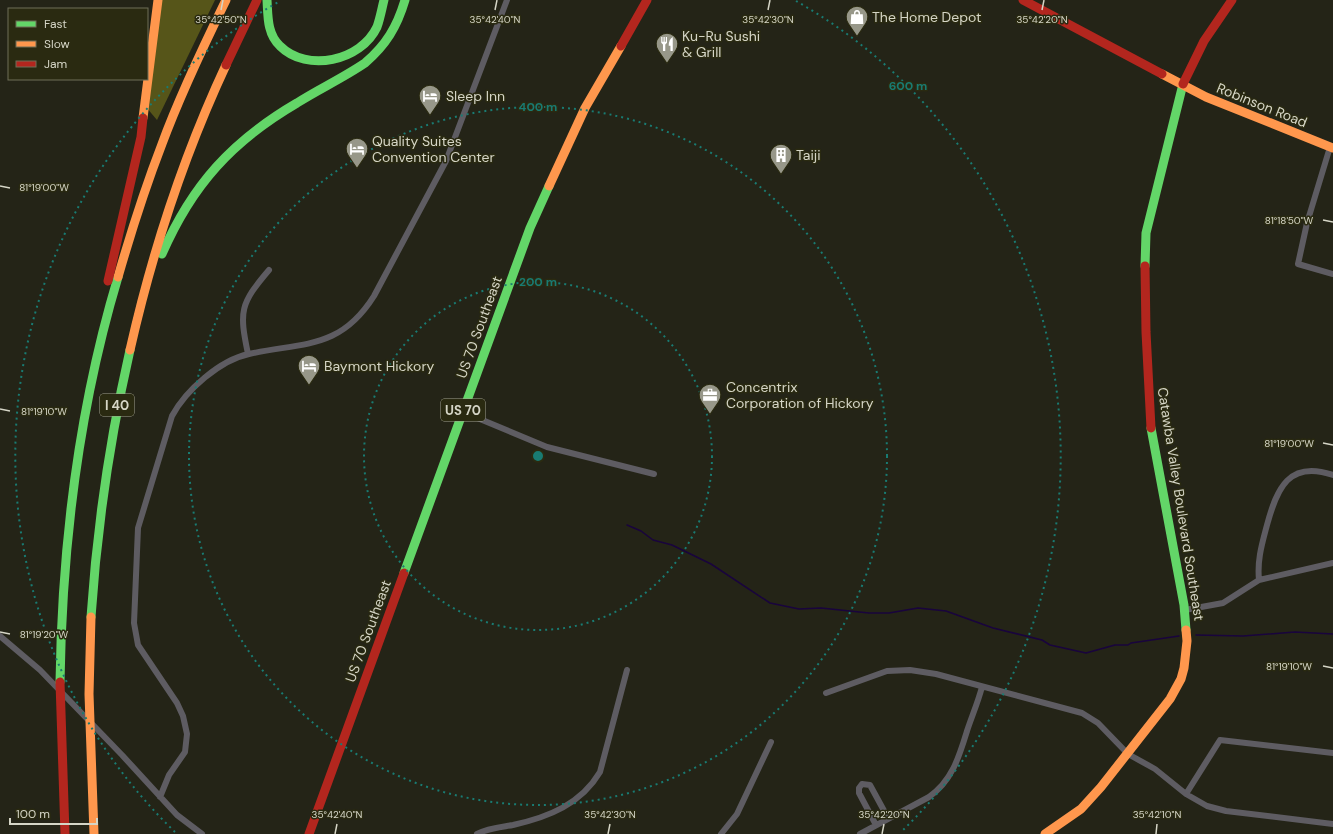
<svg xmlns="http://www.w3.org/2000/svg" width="1333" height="834" viewBox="0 0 1333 834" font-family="'DM Sans',sans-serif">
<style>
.forest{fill:#565519}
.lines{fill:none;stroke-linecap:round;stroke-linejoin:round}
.stream{stroke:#19043d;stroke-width:1.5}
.street{stroke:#5e5c62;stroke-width:6}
.fast{stroke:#63d668;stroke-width:9}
.slow{stroke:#ff974d;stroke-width:9}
.jam{stroke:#b3261e;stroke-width:9}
.ticks{fill:none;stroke:#d5d5c6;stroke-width:1.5}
.ring{fill:none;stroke:#197b72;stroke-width:2;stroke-dasharray:2 4}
.labels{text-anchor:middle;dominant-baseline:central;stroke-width:3;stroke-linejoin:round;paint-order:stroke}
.shield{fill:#2a2a11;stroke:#a2a290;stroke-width:1}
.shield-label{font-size:13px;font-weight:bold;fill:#d5d5c6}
.poi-label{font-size:14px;fill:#d5d5c6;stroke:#2a2a11;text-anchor:start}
.street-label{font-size:14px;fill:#d5d5c6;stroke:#2a2a11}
.ticks-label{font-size:10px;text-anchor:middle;fill:#d5d5c6;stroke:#2a2a11;stroke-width:3;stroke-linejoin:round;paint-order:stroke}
.centre{fill:#197b72;stroke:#2a2a11;stroke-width:2}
.ring-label{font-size:12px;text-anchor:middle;font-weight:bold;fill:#197b72;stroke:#2a2a11;stroke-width:3;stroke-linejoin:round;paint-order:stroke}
</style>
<rect width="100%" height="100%" fill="#242417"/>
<path class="forest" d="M160,0H215L157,120L146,107Z"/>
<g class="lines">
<path class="stream" d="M627,525L641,531L653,540L672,545L711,564L770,603L799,609L821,608L869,613H889L918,608L946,611L993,628L1042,640L1050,645L1086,653L1115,645H1128L1131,643L1179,636
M1196,635L1243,636L1295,632L1333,634"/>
<path class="street" d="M1330,147L1307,223L1298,264L1333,274
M248,354C239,311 240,304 269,270
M463,412L547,447L654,474
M1259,580C1257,560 1262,544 1267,525C1277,488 1289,460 1333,475
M1185,610L1223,603L1259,580L1333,563
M0,636L40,670L122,755L177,815L202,834
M826,693L887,671L910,670L936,674L1082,713L1098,723L1128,754L1155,769L1186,794L1207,806L1226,811L1333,824
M1186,794L1220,740L1333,753
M160,797L169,775L185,752L187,734L183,716L177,703L138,645L134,623L138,528L172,416C186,390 220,360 249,354C303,342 340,350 374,296L446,161L507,0
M876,825L859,793V788L862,784L870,785L888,818
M477,834C488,828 502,827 513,825C549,817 581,804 600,772L627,670
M721,834L737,814L771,742
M860,834L929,797C952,781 959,757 967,731C972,716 978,702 982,687"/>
<path class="fast" d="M267,0C268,16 267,34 280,46C307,73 361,61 377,27C380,19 382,8 384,0
M162,254C192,185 232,141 297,103C319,89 343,78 365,63C386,45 397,27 405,0
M1145,266L1146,233L1183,84
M1151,428L1184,605L1186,630
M404,573L530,228L549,186
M91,617C97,527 110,438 130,350
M60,682C62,546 79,407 118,277"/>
<path class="slow" d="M1162,74L1206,97L1333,148
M143,118L158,0
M549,186L585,108L621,46
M118,277C131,232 145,188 162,144C180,95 203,47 226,0
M130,350C152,253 184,155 226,65
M91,617L89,694L94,834
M1045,834L1081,809L1101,787L1170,699L1181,679L1184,668L1187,641L1186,630"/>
<path class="jam" d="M1023,0L1162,74
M621,46L647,0
M226,65L257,0
M1183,84L1204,41L1232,0
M1145,266L1146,332L1151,428
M108,281L141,137L143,118
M60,682L65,834
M309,834L404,573"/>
</g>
<path class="ticks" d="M221,10L223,0M495,10L497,0M768,10L770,0M1042,10L1044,0M0,186L10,188M1323,220L1333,222M0,409L10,411M1323,443L1333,445M0,632L10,634M1323,666L1333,668M335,834L337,824M608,834L610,824M882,834L884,824M1156,834L1157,824"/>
<g class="ring">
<circle cx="538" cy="456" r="174"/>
<circle cx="538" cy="456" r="349"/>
<path d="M175 832A523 523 0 0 1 280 1M796 1A523 523 0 0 1 901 832"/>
</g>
<defs>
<g id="shop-pin" transform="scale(1.15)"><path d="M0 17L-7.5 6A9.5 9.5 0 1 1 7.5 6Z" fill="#979789" stroke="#2a2a11"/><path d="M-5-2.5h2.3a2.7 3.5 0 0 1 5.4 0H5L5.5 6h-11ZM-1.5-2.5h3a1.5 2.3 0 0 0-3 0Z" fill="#fff"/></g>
<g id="restaurant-pin" transform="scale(1.15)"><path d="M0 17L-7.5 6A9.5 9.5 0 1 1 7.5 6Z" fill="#979789" stroke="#2a2a11"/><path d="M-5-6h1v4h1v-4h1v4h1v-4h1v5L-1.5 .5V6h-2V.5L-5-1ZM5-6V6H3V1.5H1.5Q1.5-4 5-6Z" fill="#fff"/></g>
<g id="hotel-pin" transform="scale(1.15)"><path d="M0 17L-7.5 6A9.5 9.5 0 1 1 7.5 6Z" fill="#979789" stroke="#2a2a11"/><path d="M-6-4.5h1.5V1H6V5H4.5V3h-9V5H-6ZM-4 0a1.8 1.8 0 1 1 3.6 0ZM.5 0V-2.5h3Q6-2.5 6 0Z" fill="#fff"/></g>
<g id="building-pin" transform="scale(1.15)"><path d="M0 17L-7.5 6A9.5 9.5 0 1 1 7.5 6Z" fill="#979789" stroke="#2a2a11"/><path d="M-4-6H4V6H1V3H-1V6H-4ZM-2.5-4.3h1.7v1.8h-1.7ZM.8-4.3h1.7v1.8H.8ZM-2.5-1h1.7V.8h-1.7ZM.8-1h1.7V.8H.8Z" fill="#fff"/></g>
<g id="office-pin" transform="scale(1.15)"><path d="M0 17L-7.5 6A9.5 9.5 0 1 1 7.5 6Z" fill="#979789" stroke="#2a2a11"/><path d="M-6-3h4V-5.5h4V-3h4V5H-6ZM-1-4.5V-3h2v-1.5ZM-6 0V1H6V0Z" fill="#fff"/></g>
</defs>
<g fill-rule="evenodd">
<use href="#shop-pin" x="857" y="17"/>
<use href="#restaurant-pin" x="667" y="44"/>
<use href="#hotel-pin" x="430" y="96"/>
<use href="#hotel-pin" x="357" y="149"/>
<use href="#building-pin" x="781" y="155"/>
<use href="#hotel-pin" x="309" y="366"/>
<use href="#office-pin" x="710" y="395"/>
</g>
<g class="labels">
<g class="shield">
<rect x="100" y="394" width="34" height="22" rx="3"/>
<rect x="441" y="399" width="44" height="22" rx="3"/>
</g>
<g class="shield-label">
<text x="117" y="405">I 40</text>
<text x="463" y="410">US 70</text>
</g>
<g class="poi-label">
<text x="872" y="17">The Home Depot</text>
<text x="682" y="36">Ku-Ru Sushi<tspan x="682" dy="16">&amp; Grill</tspan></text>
<text x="446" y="96">Sleep Inn</text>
<text x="372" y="141">Quality Suites<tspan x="372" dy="16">Convention Center</tspan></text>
<text x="796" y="155">Taiji</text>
<text x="324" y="366">Baymont Hickory</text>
<text x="726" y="387">Concentrix<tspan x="726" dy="16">Corporation of Hickory</tspan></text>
</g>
<g class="street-label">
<text transform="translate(1262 105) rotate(22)">Robinson Road</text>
<text transform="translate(479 327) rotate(-70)">US 70 Southeast</text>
<text transform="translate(1181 504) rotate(81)">Catawba Valley Boulevard Southeast</text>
<text transform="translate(368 631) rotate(-70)">US 70 Southeast</text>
</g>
</g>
<g class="ticks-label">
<text x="221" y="23">35°42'50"N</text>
<text x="495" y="23">35°42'40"N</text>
<text x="768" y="23">35°42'30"N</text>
<text x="1042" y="23">35°42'20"N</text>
<text x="44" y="191">81°19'00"W</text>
<text x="1289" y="224">81°18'50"W</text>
<text x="44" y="415">81°19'10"W</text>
<text x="1289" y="447">81°19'00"W</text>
<text x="44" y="638">81°19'20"W</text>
<text x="1289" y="670">81°19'10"W</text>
<text x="337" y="818">35°42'40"N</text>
<text x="610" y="818">35°42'30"N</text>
<text x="884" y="818">35°42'20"N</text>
<text x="1157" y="818">35°42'10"N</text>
</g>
<circle cx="538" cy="456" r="6" class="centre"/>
<g class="ring-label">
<text x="908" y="90">600 m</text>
<text x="538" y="111">400 m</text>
<text x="538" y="286">200 m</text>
</g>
<rect x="8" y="8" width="140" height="72" fill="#2a2a11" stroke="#6e6e59"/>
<rect x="16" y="21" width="20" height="6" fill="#63d668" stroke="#6e6e59"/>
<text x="44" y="28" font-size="12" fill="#d5d5c6">Fast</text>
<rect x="16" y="41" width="20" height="6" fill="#ff974d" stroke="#6e6e59"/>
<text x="44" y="48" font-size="12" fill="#d5d5c6">Slow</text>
<rect x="16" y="61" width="20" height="6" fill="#b3261e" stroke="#6e6e59"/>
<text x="44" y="68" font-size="12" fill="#d5d5c6">Jam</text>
<path d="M10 818v6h87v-6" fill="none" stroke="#d5d5c6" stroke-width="2"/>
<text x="16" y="818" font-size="12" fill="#d5d5c6" stroke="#2a2a11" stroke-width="3" paint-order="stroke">100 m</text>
</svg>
